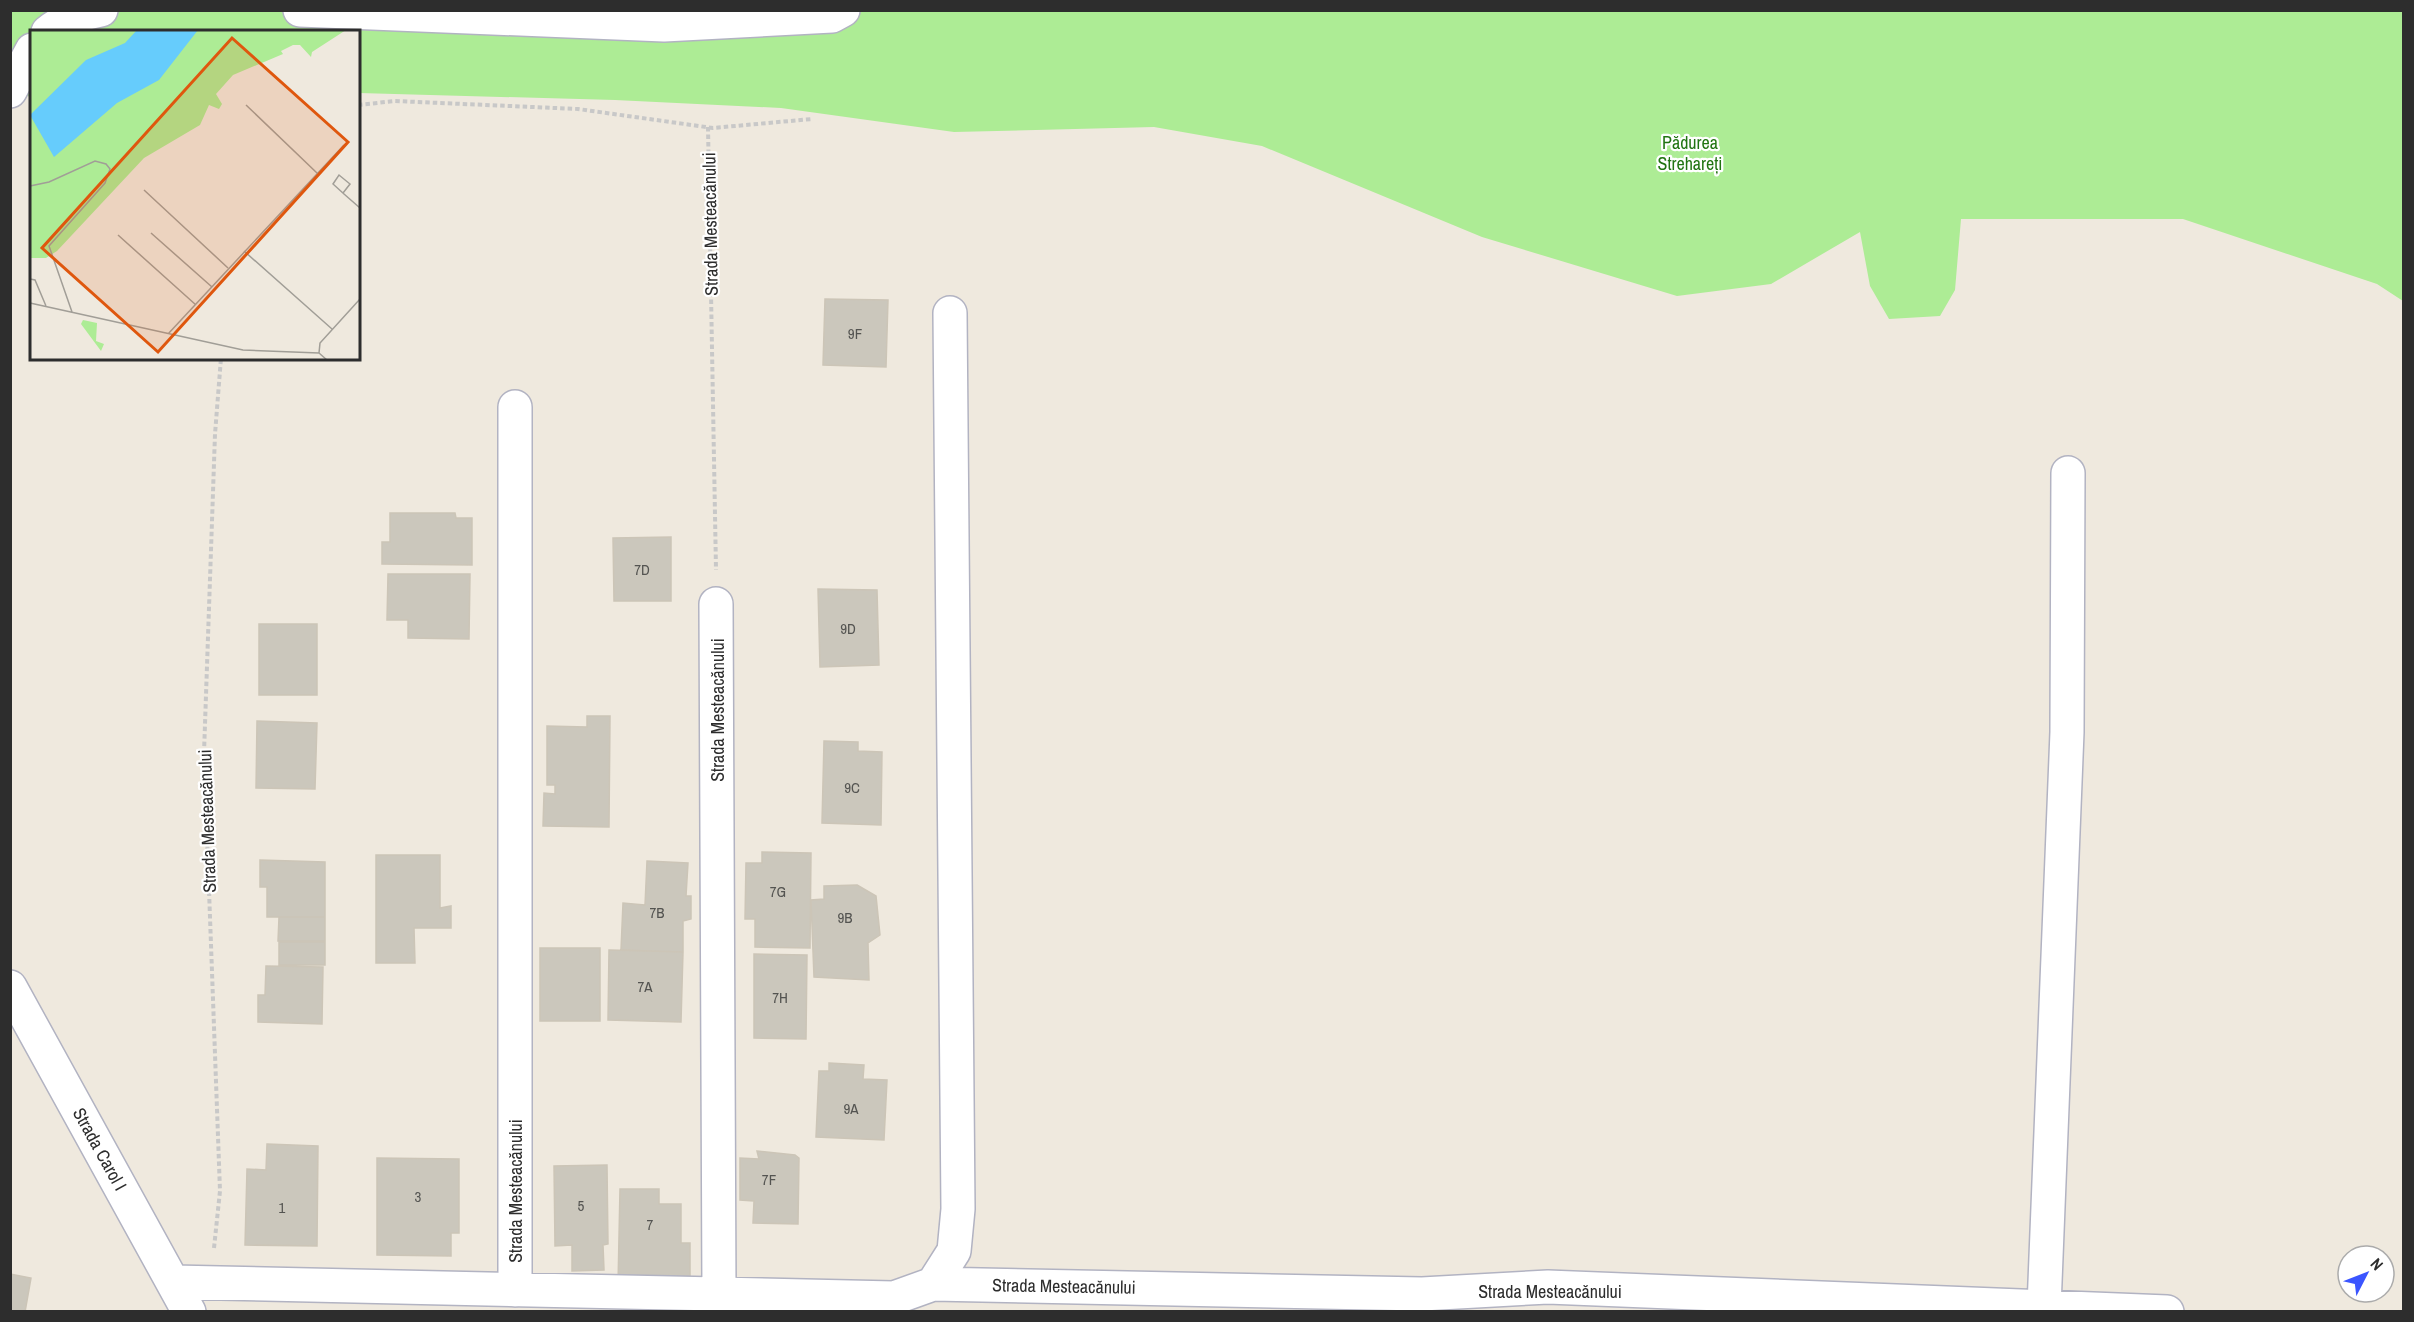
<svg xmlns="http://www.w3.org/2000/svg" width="2414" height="1322" viewBox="0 0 2414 1322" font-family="'Archivo Narrow',sans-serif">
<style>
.green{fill:#adec95}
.building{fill:#cbc7bc;stroke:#ccc5b7;stroke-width:1.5}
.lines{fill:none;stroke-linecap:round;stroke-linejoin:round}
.minor-casing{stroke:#b2b3c2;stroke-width:36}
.path{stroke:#c8c8c8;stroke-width:4;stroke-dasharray:4.5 3;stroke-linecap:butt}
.minor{stroke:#fff;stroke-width:33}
.labels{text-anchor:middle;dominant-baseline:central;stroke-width:4.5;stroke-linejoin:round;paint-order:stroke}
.number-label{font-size:15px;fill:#545451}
.park-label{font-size:18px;fill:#217412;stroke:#fff}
.street-label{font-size:18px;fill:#2d2d2d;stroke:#fff}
.inset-road{fill:none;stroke:#a19e97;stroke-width:1.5}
.view{fill:#df570e;fill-opacity:0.15;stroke:#df570e;stroke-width:3}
.inset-edge{fill:none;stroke:#2d2d2d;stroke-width:3}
</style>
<rect width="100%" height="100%" fill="#efe9de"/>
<path class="green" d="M10,11H2403V301L2377,284L2183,219H1961L1955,290L1940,316L1889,319L1870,286L1860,232L1771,284L1677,296L1482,237L1262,146L1154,127L954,132L781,108L615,100L359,93L358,32H32L31,97L11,91Z"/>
<path class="building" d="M825,299L888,300L886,367L823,365Z
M390,513H455L456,518H472V565L382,564V542H390Z
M671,537V601H614L613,538Z
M388,574H470L469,639L408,638V620H387Z
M818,589L877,590L879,665L820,667Z
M259,624H317V695H259Z
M587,716H610L609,827L543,826L544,793L555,794V785H547V726L587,727Z
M257,721L317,723L315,789L256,788Z
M824,741L858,742V751L882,752L881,825L822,823Z
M762,852L811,853L810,948L755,947V919H745L746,863H762Z
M376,855H440V908L451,906V928H414L415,963H376Z
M260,860L325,862V917H267V887H260Z
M647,861L688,863L686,896H691V919L683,921V952L621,950L623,903L645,905Z
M857,885L876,896L880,935L868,943L869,980L814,977L811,900L824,899V886Z
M279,917H325V941H278Z
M279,942H325V965H279Z
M540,948H600V1021H540Z
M609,950L683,952L681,1022L608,1020Z
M754,954L807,955L806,1039L754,1038Z
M266,966L323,967L322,1024L258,1022V995H265Z
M829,1063L864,1065L863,1079L887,1080L884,1140L816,1137L819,1071H829Z
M267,1144L318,1146L317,1246L245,1245L247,1169L266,1170Z
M757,1151L795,1155L799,1158L798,1224L753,1223L754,1201L740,1200V1158L759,1159Z
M377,1158L459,1159V1233H451V1256L377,1255Z
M607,1165L608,1244L603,1245L604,1270L572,1271V1245L555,1246L554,1166Z
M620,1189H659V1204H681V1243H690V1276H678V1286L618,1285Z
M10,1274L31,1278L25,1312H10Z"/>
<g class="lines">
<g class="minor-casing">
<path id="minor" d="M300,10L664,25L832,16L843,10
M48,32C63,19 83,14 101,10
M10,91L32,50
M716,604L719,1294
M10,987L189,1312
M173,1282L894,1298L933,1284L1422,1294L1548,1287L2167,1312
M933,1284L954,1251L958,1209L950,313
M515,1290V407
M2044,1307L2067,732L2068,473"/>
</g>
<path class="path" d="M358,105L395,101L578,109L713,128L812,119
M708,127L716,570
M214,1248L220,1191L204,753L215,434L221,358"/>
<use href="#minor" class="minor"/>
</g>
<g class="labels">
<g class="number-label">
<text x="855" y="333">9F</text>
<text x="642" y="569">7D</text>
<text x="848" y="628">9D</text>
<text x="852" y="787">9C</text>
<text x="778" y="891">7G</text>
<text x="657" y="912">7B</text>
<text x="845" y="917">9B</text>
<text x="645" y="986">7A</text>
<text x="780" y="997">7H</text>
<text x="851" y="1108">9A</text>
<text x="769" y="1179">7F</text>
<text x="418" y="1196">3</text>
<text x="581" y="1205">5</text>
<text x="282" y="1207">1</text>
<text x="650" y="1224">7</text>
</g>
<g class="park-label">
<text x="1690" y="142">Pădurea<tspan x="1690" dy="21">Strehareți</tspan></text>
</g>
<g class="street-label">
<text transform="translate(710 224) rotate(-91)">Strada Mesteacănului</text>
<text transform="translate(717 710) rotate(-90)">Strada Mesteacănului</text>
<text transform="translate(207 821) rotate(-92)">Strada Mesteacănului</text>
<text transform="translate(100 1149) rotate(61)">Strada Carol I</text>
<text transform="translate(515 1191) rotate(-90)">Strada Mesteacănului</text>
<text transform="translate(1064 1286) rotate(1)">Strada Mesteacănului</text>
<text x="1550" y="1291">Strada Mesteacănului</text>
</g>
</g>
<g transform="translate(30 30)">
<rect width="330" height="330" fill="#efe9de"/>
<path d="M316,0L282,22L281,27L270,15H263L251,21L253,24L203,45L186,64L192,74L189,79L179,75L170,95L114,128L27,221L16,228H0V0ZM53,290L67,293L66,311L74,314L71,321L51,294Z" fill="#adec95"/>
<path d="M107,0H168L129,50L87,73L24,127L0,85L56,30L95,13Z" fill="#66ccfc"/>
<path class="inset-road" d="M216,75L287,143M0,156L19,152L65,131L76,134L80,139L75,153L19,216L42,282M114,160L198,238M313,163L320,154L309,145L303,154L314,164L330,178M121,203L182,257M88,205L166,275M214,221L302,299M0,249L5,250L16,276M0,273L213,320L289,323M138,304L314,115M297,330L289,323L290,313L330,269"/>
<path class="view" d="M202,8L318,112L128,322L12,218Z"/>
<rect width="330" height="330" class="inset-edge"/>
</g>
<rect width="2414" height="1322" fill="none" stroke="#2d2d2d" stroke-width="24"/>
<g transform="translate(2366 1274) rotate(48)"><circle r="28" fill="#ffffff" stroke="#ababab" stroke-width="1.5"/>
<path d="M0-4.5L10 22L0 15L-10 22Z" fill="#3b55ff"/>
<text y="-9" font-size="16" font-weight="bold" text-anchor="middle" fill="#2d2d2d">N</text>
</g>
</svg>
